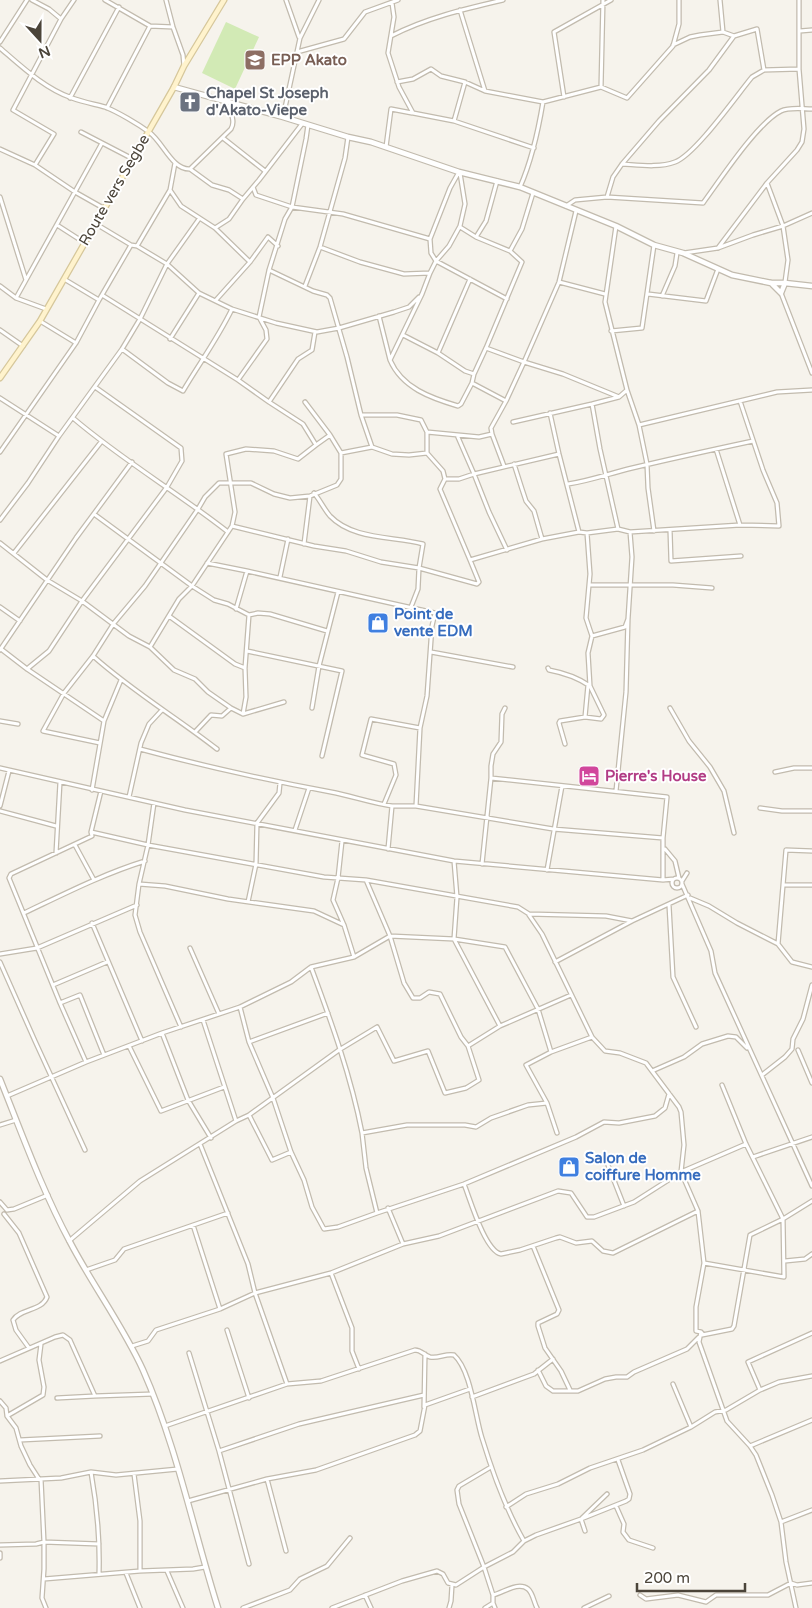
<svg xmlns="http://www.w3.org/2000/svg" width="812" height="1608" viewBox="0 0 812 1608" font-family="'Varela Round',sans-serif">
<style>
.garden{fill:#d2eab5}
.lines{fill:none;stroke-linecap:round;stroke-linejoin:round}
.minor-casing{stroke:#c2bbae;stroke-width:5.5}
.tertiary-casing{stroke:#c2bbae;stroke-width:7}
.secondary-casing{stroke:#d6c79b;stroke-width:7}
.minor{stroke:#fff;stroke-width:3}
.tertiary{stroke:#fff;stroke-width:4.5}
.secondary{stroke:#fff3cd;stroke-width:4.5}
.labels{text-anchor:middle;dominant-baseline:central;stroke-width:4;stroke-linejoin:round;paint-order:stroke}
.education-label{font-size:15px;font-weight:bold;fill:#785e54;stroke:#fff;text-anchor:start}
.worship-label{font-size:15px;font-weight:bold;fill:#5b616d;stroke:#fff;text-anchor:start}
.street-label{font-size:15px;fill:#4b4439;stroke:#fff}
.shop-label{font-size:15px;font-weight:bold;fill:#366cbe;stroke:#fff;text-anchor:start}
.hotel-label{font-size:15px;font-weight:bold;fill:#b23c85;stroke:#fff;text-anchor:start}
</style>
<rect width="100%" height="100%" fill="#f6f3ec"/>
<path class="garden" d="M226,22L259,37L235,89L202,73Z"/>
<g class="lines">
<g class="minor-casing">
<path id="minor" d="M32,0L49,9L61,19
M105,0L150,26
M166,0L173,27L183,55L184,66
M286,0L299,37
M720,0L723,32
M392,3L394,17L388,53L399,87L413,113L454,121L534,148
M460,10L485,91
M800,31L812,30
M391,36C426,18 464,9 503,0
M0,42L27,0
M673,45L690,37L700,35L723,32L734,36L757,29L764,70
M0,48C21,66 45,89 72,98C83,102 94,104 105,107C118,112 138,124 149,132C163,142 172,170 190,169L231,129C236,121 230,111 226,102
M297,52L344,39L365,12L398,0
M397,82L413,79L431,69L441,76L465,82L485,91L543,102
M601,87L603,0
M564,97L554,32L611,0
M70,98L119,7
M107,108L150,26L173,27
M283,117L300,38L319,0
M454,121L465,82
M81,132L133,159
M223,138L265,171
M386,147L391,109L412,113
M0,149L35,165L75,192L105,209
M622,164C639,165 659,168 675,162C695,155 737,95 752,77L764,70L799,69
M35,165L54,134L13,110L61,19L74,0
M190,169L212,185L229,190L243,199L229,219L215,228
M459,172L450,188L430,239L431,253L436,261L507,299
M767,183L783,226L788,260L785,282
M253,187L256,195L292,207L343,214L430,239
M520,187C532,160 538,132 543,102L601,87L627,98L673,46L679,24V0
M170,190L181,206L215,228L250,262
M0,197L26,280L16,298
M607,197L703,203C720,180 757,123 781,111C789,107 803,109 812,109
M243,199L259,180L302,124
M566,206L575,200L607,197L613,177L622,164L659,121L709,70L734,36
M96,224L131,245L137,246L167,264L199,293L232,309L276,323L317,332L339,328L394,312L409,307L419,297
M57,225L85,243
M616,226L605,302L627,390L639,425L647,464L648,488L654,531
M460,227L476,237L510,251L522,262L486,348L474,374
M476,237L486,221L497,181
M137,246L170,190L175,163
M320,247L360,262L404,274L430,273
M718,248L767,183L797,150L802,142L804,129L799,69V0
M510,251L522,229L533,193
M684,253L718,248L753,235L783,226L812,213
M269,270L313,291L327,295L330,298L347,357L361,415H397L421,420L427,432V453L443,471L445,479H459L474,474L489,512L507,550
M64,279L99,300
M26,280L102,143
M559,282L605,294
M0,286L16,298L46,309
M305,286L320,247L345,158L348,137
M781,293L812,373
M648,294L706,301L718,269
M102,295L238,380L269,402L298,359L312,350L315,332
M662,296L675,266L677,253
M216,300L250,262L268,237L278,246
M379,316L390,360
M40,321L76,343
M0,330L23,346
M611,331L642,328L654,245
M403,335L438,353L465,371L474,374L472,383L461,404L458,406C431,398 402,388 390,360L422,294L430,273L436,261L449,246L460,226L465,204L460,173
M170,339L199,293
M486,348L524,362L559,282L576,211
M122,349L168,383L183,391C199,364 218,338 232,309
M438,353L470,279
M238,380L267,339L266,330L259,317L269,270L285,219L292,207L306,139L308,125
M472,383L506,401
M0,398L59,436
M269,402L303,424L316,445L330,435
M592,404L600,449L618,529
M550,413L559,454L579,532
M361,415L372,447
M73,418C122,460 177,492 228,532
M513,422L592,404L619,397L627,390
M639,425L777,392L812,390
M427,432L479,437L492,434
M457,435L474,474L559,454
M716,449L740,525
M0,452L76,343L99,300L131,245
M341,453L372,447L392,454L409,455L427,453
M514,464L522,489L526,501L534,511L542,539
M504,466L492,434L491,428L506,401L524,362L563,374L619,397
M445,479L440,489L470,560
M568,484C589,481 608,474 628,469C670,459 711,450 753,441
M314,493C320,500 324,509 330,516C353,540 393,536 423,544L419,568L418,589L411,607
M94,514L192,586L214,600L228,604L249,615L258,613L270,614L327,631
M0,520L28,483L59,436L122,349L140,319L167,264L199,219
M232,526L314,546L346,551L381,562L419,568L477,584L479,582L470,560L542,539L579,532L587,533L618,529L630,532L740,525L779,526L777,503L763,470L740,401
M670,530L671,561L741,556
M0,543L47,580L82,601L129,636L150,647L174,670L195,679L208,692L231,708L243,714L284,702
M304,544L310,496
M14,553L101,442
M207,563L247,571L236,609
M247,571L435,613L432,626L427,696L420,728L416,806
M280,577L288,539
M589,585H673L712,588
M0,607L20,621
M169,616L235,664L245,668
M592,636L625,627L628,619L632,557L630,532
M150,647L179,599L192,586L232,526L235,512L226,454L246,449L274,451L298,459L316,445
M1,649L27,669L104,721
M0,650L76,538L132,462
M247,651L342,671L322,756
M431,652L513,667
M93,656C132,691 176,717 217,749
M548,668L549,670C565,673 577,677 590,686
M27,669L49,651L82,601L167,487L182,461L181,448L95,387
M312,708L319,666L338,592
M670,708L689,741L710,767L724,791L734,833
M243,714L246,697L245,668L249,615
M585,717L588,685
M0,721L18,724
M195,732L211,715L222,716L231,708
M100,743L43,731L64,693L93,656L114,623L145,586L198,509L205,497L219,483H251L274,494L290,498L310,496L337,485L341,479V453L330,435L305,402
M565,744L559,723L560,721L585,717L601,719L604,715L590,686L588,653L592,636L586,618L590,574L587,533
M140,749C203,766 267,780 331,792C352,796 371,803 392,806
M0,768L185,810L454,861L663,880L674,879
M775,772L794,768H812
M491,778L667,797L663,838V880
M92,790L104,721L121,680
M616,791L626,692L628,619
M129,797L141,743L149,724L162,710
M154,803L148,845L139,884L135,915L140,932L181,1027
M384,804L396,775L394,764L362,755L371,719L420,728
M0,806L9,771
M760,808L782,811H812
M0,811L56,826
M295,830L309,788
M91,832L148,845L324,877L366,880L518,907L529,914L606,916L632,921
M342,841L338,878L333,900L344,925L354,957
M75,845L94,880
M388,849L392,806H416L553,829L663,838
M665,849L675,861L679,878
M56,853L60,782
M454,861L457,897L454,939L500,1026L468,1046
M482,864L491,778V766L493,754L501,742L502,714L505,708
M547,870L562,786
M672 883a5 5 0 1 1 10 0a5 5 0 1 1-10 0Z
M682,881L687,873
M139,884L165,886L228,899L314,911L344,925
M682,884L711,951L715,973L812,1186
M783,885H812
M690,898L709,906L737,923L778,944L792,962L812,967
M248,902L256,864L257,823L279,793L280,783
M669,905L673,977L696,1027
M24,913C64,894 103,874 145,861
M529,915L542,934L592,1037
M92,923L142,1041
M778,944L786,850L812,851
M190,948L219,1014
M0,954L37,948L137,905
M0,962L35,1041L85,1150
M555,962L632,921L688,895
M311,967C331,1021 351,1076 362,1133
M53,985L107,962
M60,1003L80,995L104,1055
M240,1007L249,1042L328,1013
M203,1020L236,1121
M500,1026L571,995
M162,1033L188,1100L211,1138
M249,1042L273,1098L291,1152L304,1180L312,1207L324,1229L338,1227L377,1213L366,1168L362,1133L407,1125H465L476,1127L491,1118L528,1105L547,1103
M129,1046L161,1111L224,1087
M798,1050L812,1083
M86,1062L60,1003L9,878L11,874L92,836L91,832L101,791
M652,1071L684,1057L702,1044L728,1036L736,1037L747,1048
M762,1075L785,1057L792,1049L793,1039L803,1019L812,985
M7,1096L86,1062L162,1033L240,1007L291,982L311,967L354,957L390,936L454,939L505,947L538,1009L551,1052
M249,1115L272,1160L291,1152
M0,1125L16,1120
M557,1133L547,1103L526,1065L551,1052L592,1037L605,1051L620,1053L646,1063L679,1107L681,1112L684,1145L681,1172L698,1211L704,1263L696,1307V1331L701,1332L699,1342L727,1421L750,1446L756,1455L772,1495L781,1522L786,1562L796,1608
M200,1144L248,1264L255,1293L287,1384
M753,1157L812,1137
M606,1160L624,1206
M464,1184C470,1199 485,1251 501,1254L520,1250L556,1238L560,1237L576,1243L592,1241L603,1251L613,1253L698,1211
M0,1202L7,1210L14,1209L48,1195
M388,1208L403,1244
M377,1213L464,1184L576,1137L604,1122L619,1123L655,1116L665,1108L669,1094
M4,1214L19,1233L47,1297C42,1311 21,1308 13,1320L16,1330L29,1348
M193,1225L220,1309
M69,1241L140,1181L236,1121L249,1115L339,1050L377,1027L394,1061L428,1051L445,1093L466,1088L479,1080L468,1046L461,1037L440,994L429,992L420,998H413L404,983L390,936L366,880
M533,1246L559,1310L557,1314L538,1323V1326L545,1348L561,1371L570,1390
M785,1261L805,1259L812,1254
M704,1263L784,1277L783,1219L746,1144L722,1085
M86,1270L115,1260L124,1249L228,1213
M331,1273L352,1328V1351L359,1369
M227,1330L249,1398
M702,1333V1335L732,1329L734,1326L750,1235L783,1219L812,1201
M132,1346L148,1341L156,1330L220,1309L255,1293L331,1273L403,1244L439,1236L558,1191L571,1193L587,1217H594L634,1202L681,1172L746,1144
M189,1353L219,1451L249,1564
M0,1361L55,1337L63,1335L70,1340L95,1396L153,1394
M538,1370L546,1386L553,1391H578L605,1379L616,1377H627L634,1372L687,1349L699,1337
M673,1384L691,1427
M760,1390L748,1362L812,1333
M472,1397L534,1374L553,1359
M57,1398L95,1396
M0,1401L6,1408L7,1416L16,1428L21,1446L30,1465L39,1479
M424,1407L425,1354
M7,1416L43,1395L44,1387L39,1360L41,1344
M165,1426L287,1384L321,1381L415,1350C422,1350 423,1355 430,1357C438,1359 446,1353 454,1355C471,1370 475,1416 482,1438C493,1474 505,1508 524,1541
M20,1440L100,1436
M750,1446L812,1420
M219,1451L299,1424L424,1395
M491,1467L459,1486L457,1490L459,1504L484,1567L493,1595
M91,1472C97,1506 100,1540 99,1574
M134,1474L140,1521V1571
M267,1479L286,1551
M0,1481L61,1478L91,1472L116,1475L178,1469
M188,1501L267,1479L316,1470L415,1435L420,1431L425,1405L470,1389
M616,1506L624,1524L623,1532L629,1540L653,1548
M506,1507L526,1494L558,1484L590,1468L643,1450L691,1427L715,1412L726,1410L760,1390L779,1382L812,1376
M781,1522L812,1510
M585,1531L581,1519L607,1494
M0,1545L36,1544L44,1542L41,1479
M0,1553V1558
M167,1571L183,1608
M126,1573L140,1608
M44,1579L140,1571L193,1569L205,1567
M365,1595L371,1608
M640,1595L646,1599L678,1595L706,1602L716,1595H768L791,1583L797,1585L812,1583
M493,1603L495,1608
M46,1608L42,1598L44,1569V1542L99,1544
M243,1608L290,1590L300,1579L327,1566L350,1538
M332,1608L402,1581L437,1571L443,1574L448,1583L456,1585L484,1567L513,1552L524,1541L536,1535L581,1519L626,1501L629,1499L630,1494L618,1460
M449,1608L451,1601L452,1585
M485,1608L493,1603V1595C503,1593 518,1581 528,1589C533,1593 534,1603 537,1608
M584,1608L609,1596"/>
</g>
<g class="tertiary-casing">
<path id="tertiary" d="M174,87L283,117L348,137L371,142L459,172L520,187L616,226L654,245L683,253L732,275L771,283H785L781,293L771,283
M785,283L812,286
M0,1079C22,1134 42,1190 70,1242C93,1286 123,1326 143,1370C177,1447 193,1529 218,1608"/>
</g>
<g class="secondary-casing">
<path id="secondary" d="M0,378L40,321L174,87L184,66L224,0"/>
</g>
<use href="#minor" class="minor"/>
<use href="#tertiary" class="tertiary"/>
<use href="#secondary" class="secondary"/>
</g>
<defs>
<g id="school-square" transform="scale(1.125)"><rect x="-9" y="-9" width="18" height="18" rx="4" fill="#8d6e63" stroke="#fff"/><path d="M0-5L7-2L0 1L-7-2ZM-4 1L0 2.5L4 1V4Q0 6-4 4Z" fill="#fff"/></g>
<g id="church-square" transform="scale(1.125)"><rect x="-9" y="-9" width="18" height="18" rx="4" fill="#6b7280" stroke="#fff"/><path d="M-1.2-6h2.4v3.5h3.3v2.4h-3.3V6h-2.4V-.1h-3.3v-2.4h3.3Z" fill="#fff"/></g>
<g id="shop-square" transform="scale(1.125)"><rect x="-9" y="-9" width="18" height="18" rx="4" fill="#3f7fe0" stroke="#fff"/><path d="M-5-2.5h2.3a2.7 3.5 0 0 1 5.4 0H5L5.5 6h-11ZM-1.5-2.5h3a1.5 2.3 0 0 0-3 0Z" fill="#fff"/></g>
<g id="hotel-square" transform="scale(1.125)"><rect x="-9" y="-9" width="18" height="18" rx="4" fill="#d1479c" stroke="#fff"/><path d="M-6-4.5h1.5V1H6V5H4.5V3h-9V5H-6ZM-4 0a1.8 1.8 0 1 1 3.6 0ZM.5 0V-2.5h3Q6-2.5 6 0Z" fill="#fff"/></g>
</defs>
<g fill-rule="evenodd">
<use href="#school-square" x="255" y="60"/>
<use href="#church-square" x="190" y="102"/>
<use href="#shop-square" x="378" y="623"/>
<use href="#hotel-square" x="589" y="776"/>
<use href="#shop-square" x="569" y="1167"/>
</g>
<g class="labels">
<g class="education-label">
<text x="271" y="60">EPP Akato</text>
</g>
<g class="worship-label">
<text x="206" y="93">Chapel St Joseph<tspan x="206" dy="17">d'Akato-Viepe</tspan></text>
</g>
<g class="street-label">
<text transform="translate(114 190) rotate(-60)">Route vers Segbe</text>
</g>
<g class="shop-label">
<text x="394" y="614">Point de<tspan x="394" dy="17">vente EDM</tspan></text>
<text x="585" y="1158">Salon de<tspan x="585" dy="17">coiffure Homme</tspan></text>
</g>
<g class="hotel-label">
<text x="605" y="776">Pierre's House</text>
</g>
</g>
<g transform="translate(40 40) rotate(159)" stroke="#ffffff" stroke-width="4" paint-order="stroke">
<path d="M0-4L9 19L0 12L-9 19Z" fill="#4b4439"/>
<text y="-8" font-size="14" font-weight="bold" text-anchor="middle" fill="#4b4439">N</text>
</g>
<path d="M637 1583v8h108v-8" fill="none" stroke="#4b4439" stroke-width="2.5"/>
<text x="644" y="1583" font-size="15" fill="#4b4439" stroke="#ffffff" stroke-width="4" paint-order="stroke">200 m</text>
</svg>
